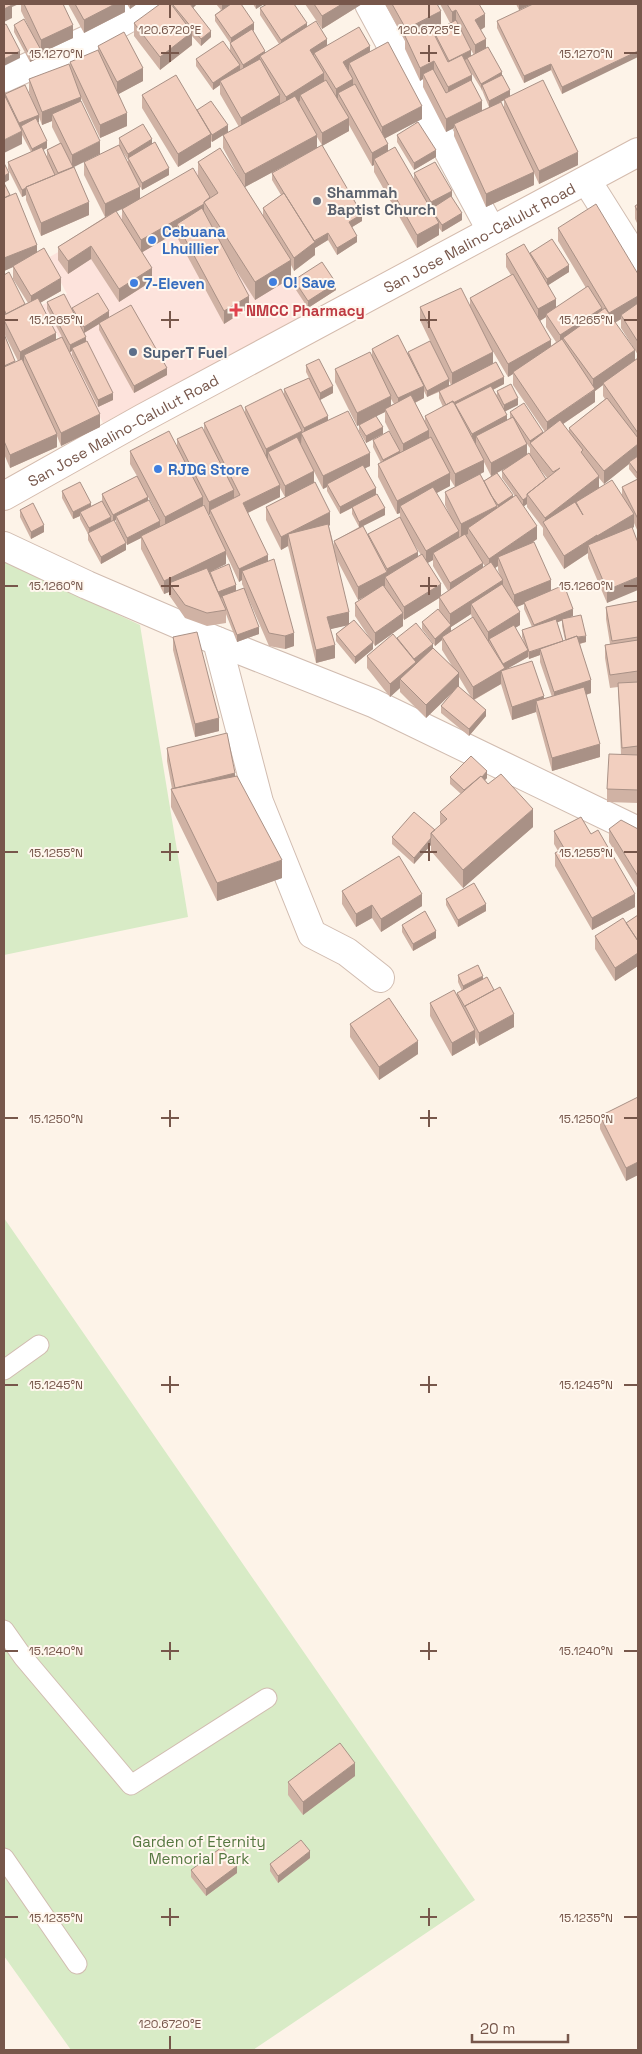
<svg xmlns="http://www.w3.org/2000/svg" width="642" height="2054" viewBox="0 0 642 2054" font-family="'Space Grotesk',sans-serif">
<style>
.commercial{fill:#fde3dc}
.green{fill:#d8ebc6}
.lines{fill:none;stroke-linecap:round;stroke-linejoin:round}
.service-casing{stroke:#d1bcb0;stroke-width:21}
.minor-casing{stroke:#d1bcb0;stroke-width:30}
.tertiary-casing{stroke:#d1bcb0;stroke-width:30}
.secondary-casing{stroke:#d4bbad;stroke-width:30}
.service{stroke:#fff;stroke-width:19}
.minor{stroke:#fff;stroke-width:28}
.tertiary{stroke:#fff;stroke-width:28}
.secondary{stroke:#fff;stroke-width:28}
.wall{fill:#d0b2a4;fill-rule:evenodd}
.shaded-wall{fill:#a99186}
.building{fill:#f2cfbf;stroke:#a99186}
.ticks{fill:none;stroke:#77574b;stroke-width:2}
.worship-dot{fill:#6b7280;stroke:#fff7ee;stroke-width:2}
.shop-dot{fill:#3f7fe0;stroke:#fff7ee;stroke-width:2}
.health-dot{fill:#e0444e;stroke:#fff7ee;stroke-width:2}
.service-dot{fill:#5c6f8a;stroke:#fff7ee;stroke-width:2}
.labels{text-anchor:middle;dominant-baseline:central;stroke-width:4;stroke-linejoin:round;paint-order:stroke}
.worship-label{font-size:15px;font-weight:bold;fill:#5b616d;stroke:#fff7ee;text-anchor:start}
.shop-label{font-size:15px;font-weight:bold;fill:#366cbe;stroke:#fff7ee;text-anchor:start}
.street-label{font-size:15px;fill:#77574b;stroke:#fff7ee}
.health-label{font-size:15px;font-weight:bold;fill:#be3a42;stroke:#fff7ee;text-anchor:start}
.service-label{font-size:15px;font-weight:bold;fill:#4e5e75;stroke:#fff7ee;text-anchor:start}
.park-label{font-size:15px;fill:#557740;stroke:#fff7ee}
.ticks-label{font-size:12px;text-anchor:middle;fill:#77574b;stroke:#fff7ee;stroke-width:4;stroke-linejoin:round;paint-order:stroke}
</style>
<rect width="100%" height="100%" fill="#fdf3e8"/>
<path class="commercial" d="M219,158L313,311L103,423L42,305L67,294L48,258Z"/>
<path class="green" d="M4,561L140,625L188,917L4,955Z
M4,1218L475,1900L253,2050H71L4,1956Z"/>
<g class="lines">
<g class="service-casing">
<path id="service" d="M4,1370L39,1345
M4,1630L23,1657L131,1785L267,1698
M4,1858L77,1964"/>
</g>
<g class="minor-casing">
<path id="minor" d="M369,4L491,230
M4,78L102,33L154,4
M587,181L638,262
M217,641L259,802L312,934L347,952L380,978"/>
</g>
<g class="tertiary-casing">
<path id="tertiary" d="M4,546L87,585L217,641L373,703L638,831"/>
</g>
<g class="secondary-casing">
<g id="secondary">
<path id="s1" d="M4,496L143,418L638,152"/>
</g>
</g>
<use href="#service" class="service"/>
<use href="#minor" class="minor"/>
<use href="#tertiary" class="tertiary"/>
<use href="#secondary" class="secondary"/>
</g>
<path class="wall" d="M21,4H63L73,38L41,53V57L30,62L14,32V25L30,30L21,11Z
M68,4H125V12L84,33Z
M127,4H137L130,9Z
M175,4H197L193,7L211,37L201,46L192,36V45L160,70L134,36V23L173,7V5Z
M216,4H241L254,30L253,31L265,53L279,44L260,15V8L307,27L327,45L370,52L422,119L385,138L388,151L414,180V173L452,197L462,220L442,232L439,228V235L417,248L374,172V165L372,166L349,125V131L322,146L362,221L352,227L357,242L337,255L328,240L315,248V255L294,271L291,265V278L255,300L232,264L249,308L224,324L177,237V232L142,252L152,281L119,302L91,259L68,274L58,260V247L105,217L84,175V162L119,145V138L152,144L169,175L142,190L134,176L140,199L198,176V162L244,187L223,148V135L239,127L220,94V85L213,90L196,66V59L230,50V43L215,21V15L221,10ZM317,137L322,145L317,148ZM119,146L128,160V163ZM302,156L272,173V180L281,195L263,208V216L245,187ZM126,207L122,209V221L116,212Z
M253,4H264L256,9Z
M305,4H362L322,29Z
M385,4H437L441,24L432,29L434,33L450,23L440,4H479L485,27L481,30L486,48L502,75L510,96L578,165L539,184L534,173V185L486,207L454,136V128L446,132L423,87V79L420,81L405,49V40ZM471,50L474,55L471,56ZM469,69L482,90L489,107L482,110L472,82ZM504,100V107L499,103Z
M516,4H532L519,10Z
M638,4L562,94L551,70L524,83L497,28V21Z
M98,46L143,81L118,94L127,126L100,138L81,98L74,167L89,215L41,236L26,200V195L22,197L8,169V162L31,152L22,135V144L5,97V94L34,105L29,92V79L70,68V62L98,51ZM39,117L42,125L52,121V127L60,143L47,150V157L43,150L47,148L38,122H39Z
M142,95L197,111L228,132L212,142L211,141V147L178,167L142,108Z
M397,135L436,157L414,170L397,142Z
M4,183L37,252L61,291L40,303L56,339L62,337L47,309V302L72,310V308L109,317L167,375L134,393L99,330V324L84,333L86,341L113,400L98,407L72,355V351L70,352L100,427L61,446L57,436V447L10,468L4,454V334L15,362L18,361L4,333V275L25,304L28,303L13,279V267L4,271Z
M638,204V225L635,219V206Z
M558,228L638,274V355L621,328V319L615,323L635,361L638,358V532L634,523V527L632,528L607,603L588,558V553L564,569L543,535V528L527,507V504L523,506L537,539L532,543L551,591L573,616L569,617L586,642L580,644L591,693L586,695L600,757L552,771L536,712L512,720L501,684L474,700L486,716L469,736L441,713V706L456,689L426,718L400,692V688L390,697L367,668V656L397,638L433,648L452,666L442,650V640L435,646L422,629V622L439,610V598L404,620L403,618V626L375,646L355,616V603L366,596L358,600L337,560L349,624L373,649L355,664L336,641V634L347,625L330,629L335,658L316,663L288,546L281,550L266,520V507L285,497L280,488V497L248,513L268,561L294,646L285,649L269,646L246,593L259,634L237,642L226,614V623L207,626L185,618L169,595V592L164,594L141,549V538L127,545L116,523V520L114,521L126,550L101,564L88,540V534L80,519V516L73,519L62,498V491L91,506L102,501V494L137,476L130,464V451L177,448V439L204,431V423L245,414V407L284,396V389L309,378L306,372V365L333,393L320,400L328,420L370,466L365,468L385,515L363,526L368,536V534L400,517V513L397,514L378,477V464L381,463L373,447V440H394L385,422V412L376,416L383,434L366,443L359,431V425L365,422L357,426L335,382V369L372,357V349L408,353L449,386L451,385L420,320V307L470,305V298L511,275L506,267V254H530L569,272L548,285L556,308L586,288L558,241ZM546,317V327L556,342L551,346L540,321ZM491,348L508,377L513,374V385L545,432L543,433L510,412V418L507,420L505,411L518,405L497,391V395L493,390L504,384L493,363ZM603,385V396L605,399L569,428V432L563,424L595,402V391ZM424,391L427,397L439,392V398L443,407L425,416V421L415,403L424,398ZM391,399L394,404L391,405ZM301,444V446L323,489L327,487V491L340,514L352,508V514L359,527L334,541V546L329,526L330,525L314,483L301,445ZM527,444L530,448V455L527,454ZM484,462L491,476L494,474L484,481L480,474L484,472ZM535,463L547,478L546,479ZM629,464V469L637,479L622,487V495L599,488V478L604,484ZM507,467L502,471V478L515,496L513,497L497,473ZM450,479L455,487L445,492V505L452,520L436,493L450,486ZM148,497L158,516L148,500ZM203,504L209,515L210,514V519L203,506ZM409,536L421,555L418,557ZM226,554L239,582L242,580V584L244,588L236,591L213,570L226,564ZM433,560V566L448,591L441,596L427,563ZM481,561L485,566L483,568ZM498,566V570L501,578L495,568ZM524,604V609L532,627L522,630V637L524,642L515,628L520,625L517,607ZM471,614L472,618L451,631V627ZM562,620V626L565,640L563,641L557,622ZM540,655V662L552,697L544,699L505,670L528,657V656L529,659ZM459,677L471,697L458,686Z
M294,280L336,290L308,308L294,287Z
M20,510L44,532L31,539L20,517Z
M638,601V803L607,802V789L621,754L618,687L610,688L605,658V645L610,644L606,619V607Z
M173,637L219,731L195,737L173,650Z
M167,748L235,776L282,878L217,901L171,807V789H172L167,761Z
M450,777L487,778L485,780L488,784L533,827L463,888L431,851V845L414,864L392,844V837L435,830L440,826V812L461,794L450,784Z
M609,829H638V889L609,842Z
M554,831L635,907L592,930L555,866V853L558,851L554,844Z
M342,891L422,906L381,932L372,918L356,927L342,904Z
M446,899L486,911L458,927L446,905Z
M638,915V966L615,981L595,949V936L626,923Z
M402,925L436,938L413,951L402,932Z
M458,975L483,979L514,1027L479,1046L475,1037V1043L452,1056L430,1016V1003L457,997V993L462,991L458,982Z
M350,1024L418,1054L379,1080L350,1037Z
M638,1098V1175L626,1181L600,1129V1116Z
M355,1776L303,1815L288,1795V1782Z
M310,1858L278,1883L270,1871V1864Z
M191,1870L237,1873L206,1896L191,1877Z"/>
<path class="shaded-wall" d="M11,4H19L12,7V18L4,22V9Z
M115,4H125V12L84,33V20Z
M130,4H137L130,9Z
M192,4H197L192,9Z
M224,4H234L222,12V5Z
M256,4H264L256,9Z
M342,4H362L322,29V16Z
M519,4H532L519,10Z
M456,10V22L452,25V12Z
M441,11V24L408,41L406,38V29Z
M485,14V27L475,33V20Z
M254,23V30L231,45V38Z
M307,23V30L281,46V40Z
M73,25V38L41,53V40Z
M211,31V37L201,46V39Z
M192,32V45L160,70V57Z
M327,39V52L314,53V60L310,50Z
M486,39V52L475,58V45Z
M370,46V59L349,63V71L343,62Z
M41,50V57L30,62V56Z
M471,50V57L449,68V61Z
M20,51V58L4,66V59Z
M265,51V58L260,56V61L243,71V65Z
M638,51V57L562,94V87Z
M434,61V74H423V79L420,81V68Z
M551,64V70L524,83V76Z
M240,65V71L220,81V85L213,90V83Z
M143,68V81L117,95V82Z
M502,72V79L482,85L481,91V84Z
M324,73V86L300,95V101L286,110V97Z
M472,75V88L448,100V87Z
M353,79V92L338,93V100L336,102V89Z
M510,90V97L489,108V101Z
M280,95V108L241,131V118Z
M81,97V110L52,114V121L42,125V112Z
M482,101V114L454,124V128L446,132V119Z
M422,106V119L382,140V127Z
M127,113V126L100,138V125Z
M39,115V122L22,129L21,126V129L19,130V123Z
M349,118V131L322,146V133Z
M228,125V132L212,142V135Z
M22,131V144L4,153V140Z
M211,134V147L178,167V154Z
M317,135V148L245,187V174Z
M152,139V146L128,159V154Z
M47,141V148L32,156V149Z
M100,141V154L72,168V155Z
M388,144V157L374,159V165L372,166V153Z
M436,150V157L414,170V163Z
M578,152V165L539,184V171Z
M169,168V175L142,190V183Z
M534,172V185L486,207V194Z
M9,173V180L4,183V176Z
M140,187V200L105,217V204Z
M26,188V195L22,197V190Z
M452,191V198L431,209V202Z
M89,202V215L41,236V223Z
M204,204V217L177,224V232L141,253V240Z
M462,213V220L442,232V225Z
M362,214V221L349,229V222Z
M439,223V235L417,248V235Z
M328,233V240L315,248V255L294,271V258L312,243Z
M357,236V242L337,255V248Z
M37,245V258L13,266V267L4,271V258Z
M91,246V259L68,274V261Z
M291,260V278L255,300V282Z
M569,265V272L547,286V279Z
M152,268V281L119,302V289Z
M61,278V291L31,308V296Z
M336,283V290L308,308V301Z
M249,296V308L224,324V311Z
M638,296V309L621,315V319L609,326V313Z
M556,299V312L546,314V317L538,322V309Z
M602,308V321L563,338V346L560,348V335Z
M109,311V318L84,333V327Z
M56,333V346L24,355V363L20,365V352Z
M86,337V344L72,348V351L70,352V345Z
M551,340V353L513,372V374L508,377V364Z
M635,350V363L603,383V385L595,391V402L547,435V422L593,391V379Z
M493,352V365L452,386V373Z
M167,368V375L134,393V386Z
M504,377V384L457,408L455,404V409L446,407Z
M449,379V386L427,397V391Z
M333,386V393L320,400V393Z
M424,386V398L398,411V398Z
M113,393V400L98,407V400Z
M391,396V409H385V412L357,426V413Z
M518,398V405L504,412V405Z
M100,414V427L61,446V433Z
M507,415V428L476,436V445L472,447V434Z
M328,416V423L304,435V428Z
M383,427V434L366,443V436Z
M429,430V443L403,457V444Z
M302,431L301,444L272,459L268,452V461L266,462V449Z
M543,432V439L530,443V448V441Z
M57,434V447L10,468V455Z
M527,444V457L491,476V463Z
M638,444V457L629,462V464L604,484V471Z
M400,451V458L383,467V460Z
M370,453V466L328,486L327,484V487L323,489V476Z
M484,460V472L455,487V474Z
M314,471V484L285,499V486Z
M450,473V486L403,511L400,506V513L397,514V501Z
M599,476V488L576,502V506L545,526V518Z
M280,485V497L243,515V503Z
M376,488V495L340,514V507Z
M234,490V503L210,510V514L209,515V502Z
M513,495V502L498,512V505Z
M148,497V504L116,516V520L113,522V515Z
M203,497V510L165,530V517Z
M527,497V504L523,507V500Z
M91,503V510L80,512V516L73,519V512Z
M497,506V519L468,528V534L461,537V524Z
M385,508V515L359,528V522Z
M330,512V525L291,545L288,534V546L281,550V537Z
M634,514V527L597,549V536Z
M111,517V524L89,535V528Z
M160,521V528L141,536V538L127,545V538Z
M44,525V532L31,539V532Z
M537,526V539L501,564L498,557V566L489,572V559Z
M459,531V544L433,553V560L426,564V551Z
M597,535V548L588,545V553L564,569V556Z
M126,543V550L101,564V557Z
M226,551V564L174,590L169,583V592L164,594V581Z
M418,552V565L385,577V586L358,600V587L387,572V569Z
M268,555V568L242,571V580L239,582V569Z
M483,563V576L450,595V583Z
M638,577V590L607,603V590Z
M503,580V593L471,604V614L451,627V632L442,637V640L435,646V639L450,626V614Z
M551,580V593L524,602V604L514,608V595Z
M441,584V597H439V598L404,620V607Z
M236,585V592L218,599V592Z
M573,609V616L534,632V625Z
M349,612V625L327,630V617Z
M520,612V625L491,643L489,639V644H488V632Z
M403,613V626L375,646V633Z
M259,627V634L237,642V635Z
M294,633V646L285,649V636Z
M586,636V642L566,647V640Z
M373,642V649L355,664V657Z
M433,644V651L400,679V688L390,697V684L414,659Z
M335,645V658L316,663V650Z
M540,649V655L529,659V652Z
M528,650V657L505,670L501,671V684L473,700V687L503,669V664Z
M459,673V686L426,718V705Z
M591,680V693L554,705V692Z
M544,696V709L536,701V712L512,720V707Z
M486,710V716L469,736V729Z
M219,718V731L195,737V724Z
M600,744V757L552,771V758Z
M487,771V778L467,799V793Z
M235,773V786L175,789Z
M533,809V827L463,888V870Z
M431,838V845L414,864V858Z
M282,860V878L217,901V883Z
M422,894V906L381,932V919Z
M635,894V907L592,930V918Z
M486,904V911L458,927V920Z
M372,905V918L356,927V914Z
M436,931V938L413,951V944Z
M638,953V966L615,981V968Z
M483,976V983L463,993V986Z
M514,1014V1027L479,1046V1033Z
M475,1030V1043L452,1056V1043Z
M418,1041V1054L379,1080V1067Z
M638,1162V1175L626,1181V1168Z
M355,1763V1776L303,1815V1802Z
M310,1851V1858L278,1883V1876Z
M237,1866V1873L206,1896V1889Z"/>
<path class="building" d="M4,4H11L12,5L4,9Z
M24,4H63L73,25L41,40Z
M75,4H115L84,20Z
M160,4H171L192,32L160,57L134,23Z
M175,4H190L211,31L201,39L173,5Z
M231,4H241L254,23L231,38L215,15Z
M267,4H294L307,23L281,40L260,8Z
M314,4H342L322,16Z
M392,4H437L441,11L406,29Z
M447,4H479L485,14L475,20L486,39L475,45L456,10L452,12Z
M533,4H638V51L562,87L551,64L524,76L497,21Z
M24,19L41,50L30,56L14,25Z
M456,20L471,50L449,61L434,32Z
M316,21L327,39L310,50L324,73L286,97L260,56Z
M6,24L20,51L4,59V25Z
M429,24L448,62L462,55L472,75L448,87L434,61L420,68L405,36Z
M359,27L370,46L343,62L353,79L336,89L314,53Z
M252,29L265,51L243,65L230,43Z
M124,32L143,68L117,82L98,46Z
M223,41L240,65L213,83L196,59Z
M388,42L422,106L382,127L349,63Z
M488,47L502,72L481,84L467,58Z
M98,50L127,113L100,125L70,62Z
M260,59L280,95L241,118L220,81Z
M69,64L81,97L42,112L29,79Z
M433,69L446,93L471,80L482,101L446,119L423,74Z
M176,75L211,134L178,154L142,95Z
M502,75L510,90L489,101L482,85Z
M326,80L349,118L322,133L300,95Z
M543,80L578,152L539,171L504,99Z
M355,84L388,144L372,153L338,93Z
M25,85L39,115L19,123L5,94Z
M4,94L22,131L4,140Z
M295,96L317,135L245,174L223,135Z
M81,101L100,141L72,155L52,114Z
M211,101L228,125L212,135L197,110Z
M501,102L534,172L486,194L454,124Z
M36,118L47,141L32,149L21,126Z
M418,122L436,150L414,163L397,135Z
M143,124L152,139L128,154L119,138Z
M155,142L169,168L142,183L128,158Z
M61,143L73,167L58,173L47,150Z
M119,145L140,187L105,204L84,162Z
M322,145L362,214L349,222L357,236L337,248L328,233L314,241L284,193L272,173Z
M42,147L55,175L26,187V188L22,190L8,162Z
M395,147L439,223L417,235L374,159Z
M220,148L291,260L255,282L204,202L218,193L198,162Z
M435,162L452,191L431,202L414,173Z
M4,163L9,173L4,176Z
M74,167L89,202L41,223L26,187Z
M193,168L210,197L204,202V204L141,240L122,209Z
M4,183L10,195L4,198Z
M16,193L37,245L4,258V198Z
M284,193L315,242L294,258L263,208Z
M451,196L462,213L442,225L431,209Z
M596,204L638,274V296L609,313L558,228Z
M638,204V212L635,206Z
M202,208L249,296L224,311L177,224Z
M116,211L152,268L119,289L91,246L68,261L58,247Z
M552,239L569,265L547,279L530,253Z
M524,244L556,299L538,309L506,254Z
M44,248L61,278L31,296L13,266Z
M322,262L336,283L308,301L294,280Z
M9,272L25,304L6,314L4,309V275Z
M513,274L551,340L508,364L470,298Z
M588,286L602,308L560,335L546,314Z
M461,288L493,352L452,373L420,307Z
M98,293L109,311L84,327L72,308Z
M64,294L86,337L70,345L47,302Z
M38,298L56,333L20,352L4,320V315Z
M638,303V342L621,315Z
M131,305L167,368L134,386L99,323Z
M605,308L635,350L593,379L563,338Z
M4,334L15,361L4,366Z
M398,335L424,386L398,398L372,349Z
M62,337L100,414L61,433L24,355Z
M562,339L595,389L547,422L513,372Z
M87,341L113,393L98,400L72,348Z
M430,341L449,379L427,391L408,352Z
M370,352L391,396L357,413L335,369Z
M638,358V433L603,383Z
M22,359L57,434L10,455L4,441V367Z
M319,359L333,386L320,393L306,365Z
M496,362L504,377L453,403V401L446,405L439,391Z
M309,378L328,416L304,428L284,389Z
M511,384L518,398L504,405L497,391Z
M491,386L507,415L472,434L455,404Z
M281,389L302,431L266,449L245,407Z
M411,395L429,430L403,444L385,409Z
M607,398L638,438V444L604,471L569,428Z
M453,401L484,460L455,474L425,416Z
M524,403L543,432L530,441L510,412Z
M241,405L280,485L243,503L268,555L239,569L210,510L240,495L204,423Z
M348,411L370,453L323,476L301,433Z
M376,416L383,427L366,436L359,425Z
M513,417L527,444L491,463L476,436Z
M560,420L583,450L581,452L599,476L545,518L527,494L560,468L553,472L530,443Z
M202,427L234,490L209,502L177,439Z
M169,431L203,497L165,517L130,451Z
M389,431L400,451L383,460L373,440Z
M297,437L314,471L285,486L268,452Z
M431,437L450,473L397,501L378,464Z
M529,453L546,479L527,494V497L523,500L502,471Z
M638,456V474L629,462Z
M363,465L376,488L340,507L327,484Z
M497,473L513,495L498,505L491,495L484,481Z
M480,474L497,506L461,524L445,492Z
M137,476L148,497L113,515L102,494Z
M638,479V519L622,487Z
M612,480L634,514L597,536V535L564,556L543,522L575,502L583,515L576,502Z
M80,482L91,503L73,512L62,491Z
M315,482L330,512L281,537L266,507Z
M433,487L459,531L426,551L400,506Z
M377,494L385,508L359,522L352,507Z
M516,495L537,526L489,559L468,528Z
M149,500L160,521L127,538L116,516Z
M102,501L111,517L89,528L80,512Z
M33,503L44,525L31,532L20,510Z
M204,505L226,551L164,581L141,536Z
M400,517L418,552L387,569L368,534Z
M114,520L126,543L101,557L88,533Z
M328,524L349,612L327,617L335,645L316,650L288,534Z
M363,526L387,572L358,587L334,541Z
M632,527L638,543V577L607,590L588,545Z
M465,534L483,563L450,583L433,553Z
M534,542L551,580L514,595L498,557Z
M422,554L441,584L404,607L385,577Z
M274,559L294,633L285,636L269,633L242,571Z
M491,562L503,580L450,614L439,597Z
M229,564L236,585L218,592L210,572Z
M207,568L226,610L207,613L185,605L169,583Z
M502,584L520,612L488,632L471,604Z
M383,585L403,613L375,633L355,603Z
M564,585L573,609L534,625L524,602Z
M244,588L259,627L237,635L222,596Z
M638,601V637L612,641L606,607Z
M438,609L451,625L435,639L422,622Z
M581,615L586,636L578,637L577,636L566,640L562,619Z
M473,617L505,668L473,687L442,637Z
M556,619L563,641L529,652L522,630Z
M354,620L373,642L355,657L336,634Z
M416,623L433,644L414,659L397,638Z
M514,625L528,650L503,664L489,639Z
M197,632L219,718L195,724L173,637Z
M393,634L416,662L390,684L367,656Z
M577,636L591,680L554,692L540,649Z
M638,640V671L610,675L605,645Z
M433,648L459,673L426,705L400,679Z
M532,661L544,696L512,707L501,671Z
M638,682V746L622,748L618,683Z
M458,686L486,710L469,729L441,706Z
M584,687L600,744L552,758L536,701Z
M227,733L235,773L175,788L167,748Z
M609,754L638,755V790L607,789Z
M471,756L487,771L482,777L481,776L464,790L450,777Z
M501,774L533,809L463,870L431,833L447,819L440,812L481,776L488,784Z
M237,776L282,860L217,883L171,789Z
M414,812L435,830L431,833V838L414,858L392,837Z
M581,817L591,834L598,830L635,894L592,918L555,853L564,848L554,831Z
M621,820L638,829V876L609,829Z
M399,856L422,894L381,919L372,905L356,914L342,891Z
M474,883L486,904L458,920L446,899Z
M425,911L436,931L413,944L402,925Z
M638,915V941L626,923Z
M623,918L638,941V953L615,968L595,936Z
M478,965L483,976L463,986L458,975Z
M487,977L494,990L465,1006V1007L457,993Z
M500,987L514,1014L479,1033L465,1006Z
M454,990L475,1030L452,1043L430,1003Z
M389,998L418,1041L379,1067L350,1024Z
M638,1097V1162L626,1168L600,1116Z
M340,1743L355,1763L303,1802L288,1782Z
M301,1840L310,1851L278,1876L270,1864Z
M222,1847L237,1866L206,1889L191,1870Z"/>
<path class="ticks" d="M170,5V18M429,5V18M170,45V62M429,45V62M5,53H18M161,53H179M420,53H437M624,53H637M170,311V328M429,311V328M5,320H18M161,320H179M420,320H437M624,320H637M170,577V595M429,577V595M5,586H18M161,586H179M420,586H437M624,586H637M170,843V861M429,843V861M5,852H18M161,852H179M420,852H437M624,852H637M170,1110V1127M429,1110V1127M5,1118H18M161,1118H179M420,1118H437M624,1118H637M170,1376V1393M429,1376V1393M5,1385H18M161,1385H179M420,1385H437M624,1385H637M170,1642V1660M429,1642V1660M5,1651H18M161,1651H179M420,1651H437M624,1651H637M170,1908V1926M429,1908V1926M5,1917H18M161,1917H179M420,1917H437M624,1917H637M170,2036V2049"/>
<circle class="worship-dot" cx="317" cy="201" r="5"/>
<g class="shop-dot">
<circle cx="152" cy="240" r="5"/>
<circle cx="273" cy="282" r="5"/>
<circle cx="134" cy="283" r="5"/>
<circle cx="158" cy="469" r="5"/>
</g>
<path class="health-dot" d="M233.5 302.5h5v5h5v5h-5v5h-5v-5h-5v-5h5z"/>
<circle class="service-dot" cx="133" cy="352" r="5"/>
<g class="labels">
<g class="worship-label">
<text x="327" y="192">Shammah<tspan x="327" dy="17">Baptist Church</tspan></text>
</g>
<g class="shop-label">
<text x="162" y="231">Cebuana<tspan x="162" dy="17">Lhuillier</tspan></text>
<text x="283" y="282">O! Save</text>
<text x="144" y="283">7-Eleven</text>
<text x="168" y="469">RJDG Store</text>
</g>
<g class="street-label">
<text stroke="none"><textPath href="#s1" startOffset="541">San Jose Malino-Calulut Road</textPath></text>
<text stroke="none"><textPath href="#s1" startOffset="136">San Jose Malino-Calulut Road</textPath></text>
</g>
<g class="health-label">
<text x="246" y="310">NMCC Pharmacy</text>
</g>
<g class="service-label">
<text x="143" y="352">SuperT Fuel</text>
</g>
<g class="park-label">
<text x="199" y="1841">Garden of Eternity<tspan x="199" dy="17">Memorial Park</tspan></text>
</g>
</g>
<g class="ticks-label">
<text x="170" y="34">120.6720°E</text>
<text x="429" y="34">120.6725°E</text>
<text x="56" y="58">15.1270°N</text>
<text x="586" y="58">15.1270°N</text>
<text x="56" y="324">15.1265°N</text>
<text x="586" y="324">15.1265°N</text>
<text x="56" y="590">15.1260°N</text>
<text x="586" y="590">15.1260°N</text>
<text x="56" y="857">15.1255°N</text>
<text x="586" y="857">15.1255°N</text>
<text x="56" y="1123">15.1250°N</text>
<text x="586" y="1123">15.1250°N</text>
<text x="56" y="1389">15.1245°N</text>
<text x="586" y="1389">15.1245°N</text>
<text x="56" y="1655">15.1240°N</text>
<text x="586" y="1655">15.1240°N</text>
<text x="56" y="1922">15.1235°N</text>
<text x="586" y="1922">15.1235°N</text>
<text x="170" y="2028">120.6720°E</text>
</g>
<rect width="642" height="2054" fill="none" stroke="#77574b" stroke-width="10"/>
<path d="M472 2034v8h96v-8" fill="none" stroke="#77574b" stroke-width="2.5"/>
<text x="480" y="2034" font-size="15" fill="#77574b" stroke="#fff7ee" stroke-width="4" paint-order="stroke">20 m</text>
</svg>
